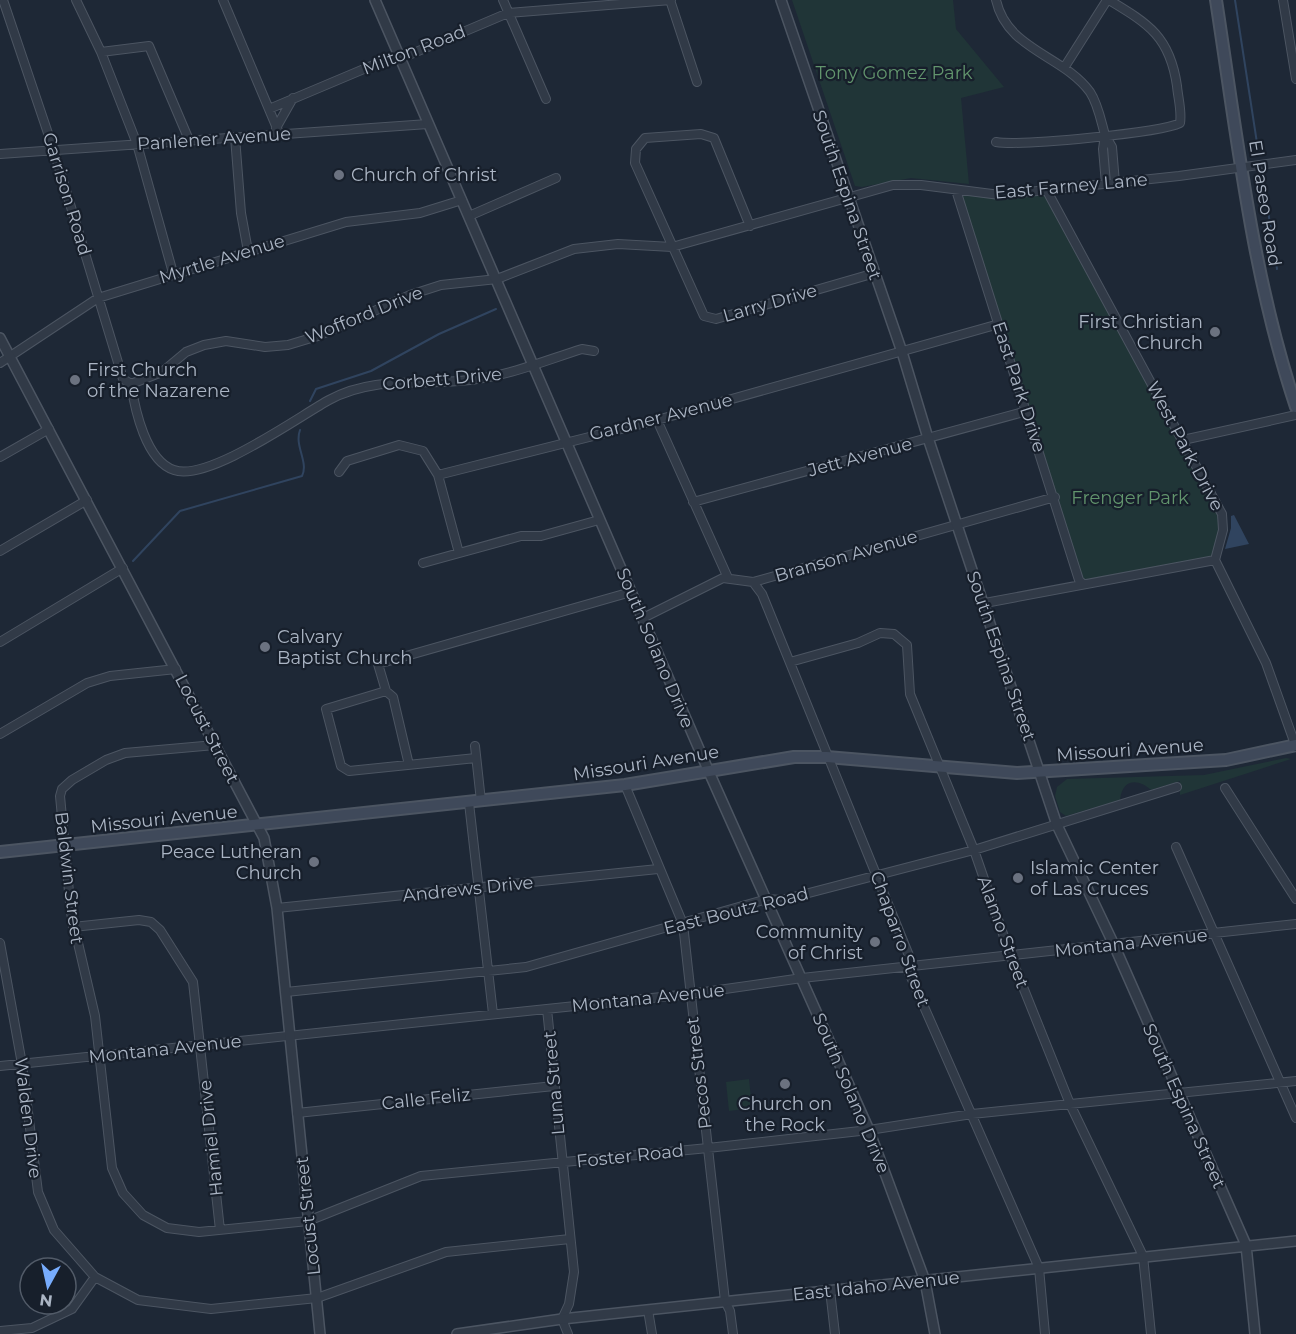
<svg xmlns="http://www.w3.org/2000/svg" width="1296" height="1334" viewBox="0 0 1296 1334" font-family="Montserrat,sans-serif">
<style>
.green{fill:#203537}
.water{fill:#30445f}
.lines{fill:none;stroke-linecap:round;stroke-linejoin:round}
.stream{stroke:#30445f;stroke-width:2}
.minor-casing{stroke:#4c5562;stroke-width:10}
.tertiary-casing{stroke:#4c5562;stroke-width:12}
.secondary-casing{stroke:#4c5562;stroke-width:14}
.minor{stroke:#313a47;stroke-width:8}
.tertiary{stroke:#313a47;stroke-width:9}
.secondary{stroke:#3f495a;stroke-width:10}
.worship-dot{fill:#6b7280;stroke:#171f2b;stroke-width:2}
.labels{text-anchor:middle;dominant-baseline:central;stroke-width:4.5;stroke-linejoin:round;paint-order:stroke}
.street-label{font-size:18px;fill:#abb5c4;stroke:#171f2b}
.park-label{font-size:18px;fill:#62956d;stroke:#171f2b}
.poi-label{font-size:18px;fill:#abb5c4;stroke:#171f2b;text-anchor:start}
</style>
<rect width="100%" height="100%" fill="#1e2836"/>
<path class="green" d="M792,0H953L956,29L1004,87L961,98L969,184L911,178L862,187L855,186Z
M956,190L1000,195L1047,191L1222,514L1215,560L1083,584Z
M1286,758L1291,759L1180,795V781L1151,790C1138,778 1122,779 1120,800L1066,816L1060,812L1055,796L1057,787L1067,779L1204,775Z
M749,1079L752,1108L729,1111L726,1082Z"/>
<path class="water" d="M1234,515L1249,544L1225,549L1231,528V516Z"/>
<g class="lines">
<path class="stream" d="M1235,0L1259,156
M1262,172L1277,269
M310,401L316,389L371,371L439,334L496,309
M133,561L180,511L302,476C309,462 294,446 300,430"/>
<g class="minor-casing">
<path id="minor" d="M3,0L54,151L123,379L131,384
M76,0L101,52L137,144L173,273
M223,0L279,133
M503,0L546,99
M670,0L697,82
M996,0C1007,50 1063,55 1090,92C1098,104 1101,121 1105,135
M1283,0L1296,79
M101,52L149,46L189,140
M1064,68L1107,0
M269,109L390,58L409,55L508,13L671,0
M276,128L293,98
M235,137L241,213L248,251
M996,142C1021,146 1160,133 1180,123C1182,111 1178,98 1177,86C1170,37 1149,24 1109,0
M0,154L428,124
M1106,184L1103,149L1105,135L1112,147L1115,183
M956,190L1079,580L1083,584
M1047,191L1222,514L1223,530L1215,560L1266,663L1296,747
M469,216L556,178
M750,226L714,138L701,134L645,138L636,149L635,163L704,316L716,319L875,273
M0,363L98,298L346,222L420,213L462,200
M131,384L162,372L186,352L204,345L226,341L265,347L288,345L318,336L410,295L441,285L497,279L574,249L618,244L672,247L893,185H921L1000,195L1179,176L1296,160
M131,384C135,410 146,461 174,470C208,482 298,417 329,400C376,374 427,387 477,379C513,374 547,360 582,349L594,351
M657,420L728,578
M1183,440L1296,415
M0,457L49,429
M339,472L347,461L399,445L423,451L438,475L657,420L999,324
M438,475L459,553
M693,502L1027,411
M0,551L87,500
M423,563L521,536H541L599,520
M753,582L762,594L910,958L907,968L1039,1268L1045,1334
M985,603L1215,560
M643,618L723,578L753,582L764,579L1055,497
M0,642L123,568
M790,662L858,643L880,633L894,634L907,645L910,694L974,850L1011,957L1070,1104L1143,1256L1151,1334
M386,691L393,697L409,765
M0,734L87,683L110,676L176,669
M215,745L125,753L106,760L72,780L62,789L60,796L71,913L95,1016L112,1168L123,1193L143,1215L167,1228L199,1232L308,1221L421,1176L708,1148L869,1130L972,1114L1296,1081
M475,746L481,801
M476,758L349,771L341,766L326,709L386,691L378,664L631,592
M625,785L683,924L725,1301L730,1311L733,1334
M1225,788L1296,899
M469,803L493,1014
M1176,847L1296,1118
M277,908L658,869
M73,927L139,920L151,922L160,930L193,982L220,1230
M0,943L22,1064L38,1192L54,1230L95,1277
M286,992L526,967L767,899L782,900L974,850L1177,787
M547,1009L574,1272L569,1304L562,1319L568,1334
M0,1066L690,994L802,978L1296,924
M297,1113L554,1086
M830,1290L835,1334
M648,1310L652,1334
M0,1331L32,1328L72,1309L95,1277L138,1300L211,1309L317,1298L446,1252L570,1239"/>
</g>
<g class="tertiary-casing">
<path id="tertiary" d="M375,0L709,772L869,1130L925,1281L935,1334
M781,0L902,352L928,438L1057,825L1114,945L1246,1245L1255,1334
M0,338L264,838L277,908L320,1334
M457,1334L562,1319L1296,1241"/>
</g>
<g class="secondary-casing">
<path id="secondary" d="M1216,0C1237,136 1252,276 1296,407
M0,852L625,785L794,757H827L1017,773L1226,760L1296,745"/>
</g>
<use href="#minor" class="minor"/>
<use href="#tertiary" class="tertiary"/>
<use href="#secondary" class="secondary"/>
</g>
<g class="worship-dot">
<circle cx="339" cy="175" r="6"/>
<circle cx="1215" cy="332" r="6"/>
<circle cx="75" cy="380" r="6"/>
<circle cx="265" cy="647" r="6"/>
<circle cx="314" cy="862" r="6"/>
<circle cx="1018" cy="878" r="6"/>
<circle cx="875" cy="942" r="6"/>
<circle cx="785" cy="1084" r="6"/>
</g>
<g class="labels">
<g class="street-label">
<text transform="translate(414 50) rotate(-21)">Milton Road</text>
<text transform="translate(214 139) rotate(-4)">Panlener Avenue</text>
<text transform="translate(1071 186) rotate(-5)">East Farney Lane</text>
<text transform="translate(67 194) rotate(73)">Garrison Road</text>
<text transform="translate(847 195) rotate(71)">South Espina Street</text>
<text transform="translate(1265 203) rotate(81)">El Paseo Road</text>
<text transform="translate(222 259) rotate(-17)">Myrtle Avenue</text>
<text transform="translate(770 303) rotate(-16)">Larry Drive</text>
<text transform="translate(364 315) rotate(-22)">Wofford Drive</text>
<text transform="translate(442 379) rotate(-5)">Corbett Drive</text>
<text transform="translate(1019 387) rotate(72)">East Park Drive</text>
<text transform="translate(661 417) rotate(-14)">Gardner Avenue</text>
<text transform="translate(1185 446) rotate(62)">West Park Drive</text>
<text transform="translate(860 457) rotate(-15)">Jett Avenue</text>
<text transform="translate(846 556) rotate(-16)">Branson Avenue</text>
<text transform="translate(655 648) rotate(67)">South Solano Drive</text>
<text transform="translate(1001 656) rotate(71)">South Espina Street</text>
<text transform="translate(207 729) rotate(63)">Locust Street</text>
<text transform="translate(1130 750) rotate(-4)">Missouri Avenue</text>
<text transform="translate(646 763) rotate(-9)">Missouri Avenue</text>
<text transform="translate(164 819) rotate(-6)">Missouri Avenue</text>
<text transform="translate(69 878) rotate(83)">Baldwin Street</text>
<text transform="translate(468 889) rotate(-6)">Andrews Drive</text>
<text transform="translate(736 911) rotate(-14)">East Boutz Road</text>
<text transform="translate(1003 932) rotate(70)">Alamo Street</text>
<text transform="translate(900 939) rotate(70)">Chaparro Street</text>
<text transform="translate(1131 943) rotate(-6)">Montana Avenue</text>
<text transform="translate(648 998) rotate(-6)">Montana Avenue</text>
<text transform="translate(165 1049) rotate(-6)">Montana Avenue</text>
<text transform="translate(699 1073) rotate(-97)">Pecos Street</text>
<text transform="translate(554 1083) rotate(-95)">Luna Street</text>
<text transform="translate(851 1093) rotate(67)">South Solano Drive</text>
<text transform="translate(426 1099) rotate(-6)">Calle Feliz</text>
<text transform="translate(1184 1106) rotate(66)">South Espina Street</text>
<text transform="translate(28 1118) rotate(83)">Walden Drive</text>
<text transform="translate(211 1138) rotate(-96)">Hamiel Drive</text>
<text transform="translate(630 1156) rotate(-6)">Foster Road</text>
<text transform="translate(308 1216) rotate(-96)">Locust Street</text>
<text transform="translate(876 1286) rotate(-6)">East Idaho Avenue</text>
</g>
<g class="park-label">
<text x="894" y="73">Tony Gomez Park</text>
<text x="1130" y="498">Frenger Park</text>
</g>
<g class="poi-label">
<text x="351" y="175">Church of Christ</text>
<text x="1203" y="322" text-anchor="end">First Christian<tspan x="1203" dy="21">Church</tspan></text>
<text x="87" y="370">First Church<tspan x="87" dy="21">of the Nazarene</tspan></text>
<text x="277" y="637">Calvary<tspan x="277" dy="21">Baptist Church</tspan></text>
<text x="302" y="852" text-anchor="end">Peace Lutheran<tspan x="302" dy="21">Church</tspan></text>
<text x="1030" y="868">Islamic Center<tspan x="1030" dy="21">of Las Cruces</tspan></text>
<text x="863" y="932" text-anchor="end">Community<tspan x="863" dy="21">of Christ</tspan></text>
<text x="785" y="1104" text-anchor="middle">Church on<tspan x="785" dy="21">the Rock</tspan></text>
</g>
</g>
<g transform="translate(48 1286) rotate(188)"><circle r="28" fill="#171f2b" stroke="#525b68" stroke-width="1.5"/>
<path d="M0-4.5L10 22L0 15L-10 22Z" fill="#77acfd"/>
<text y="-9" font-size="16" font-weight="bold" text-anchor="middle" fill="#abb5c4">N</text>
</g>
</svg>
